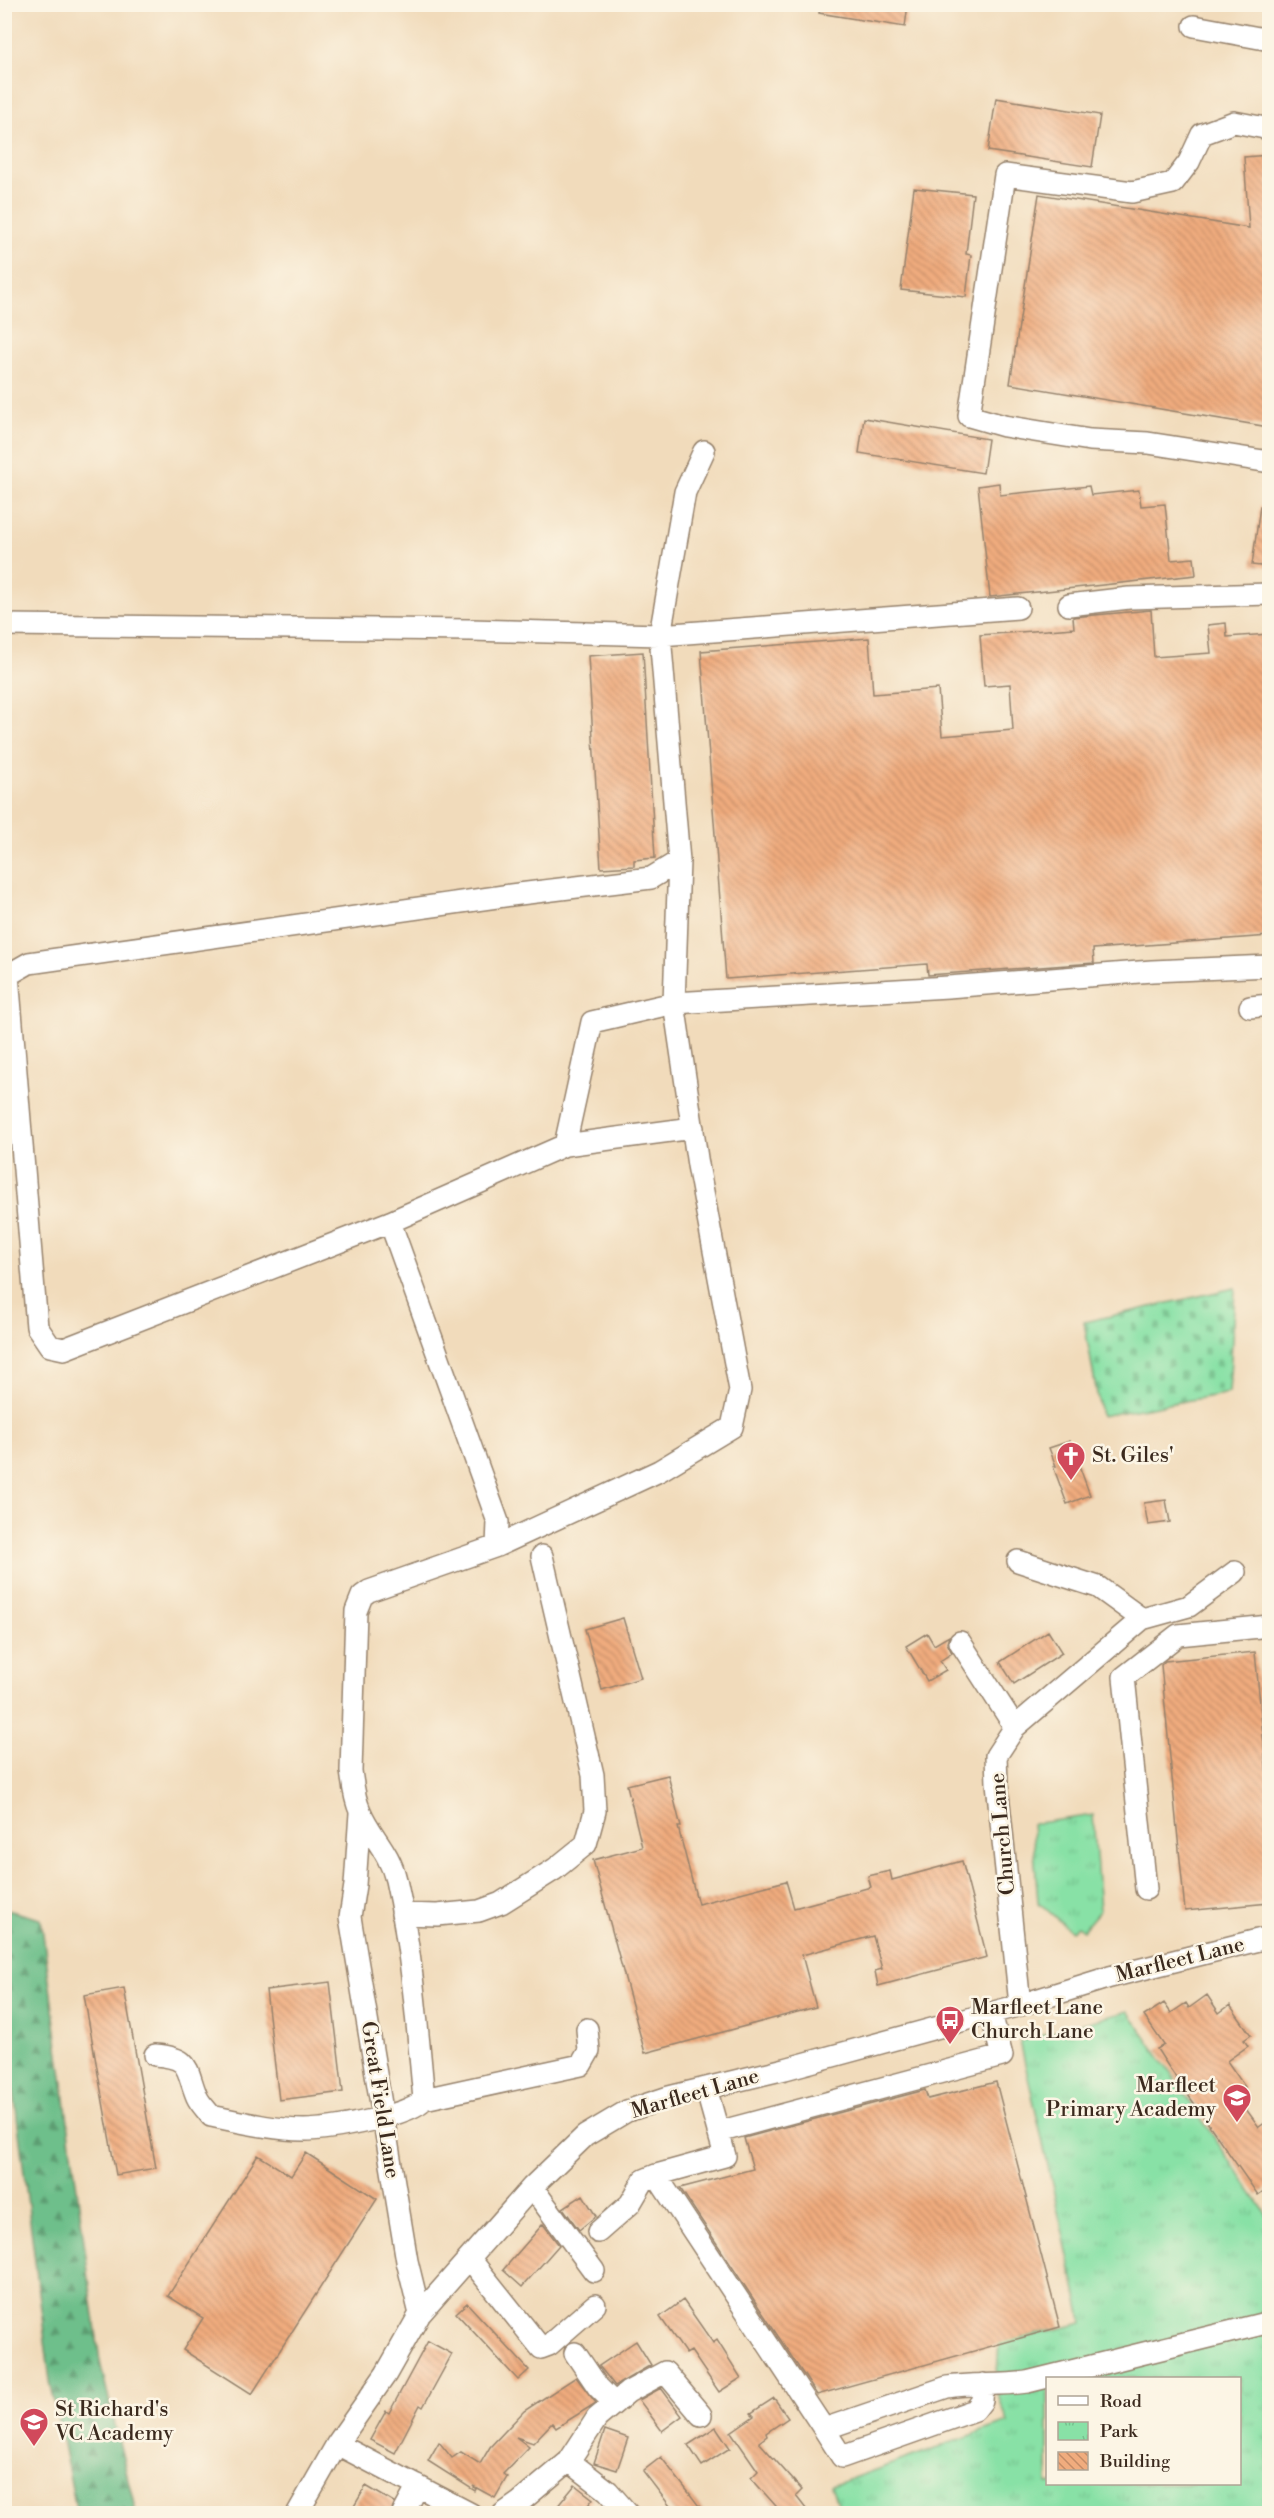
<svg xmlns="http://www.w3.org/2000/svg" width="1274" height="2518" viewBox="0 0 1274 2518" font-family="'Libre Bodoni',serif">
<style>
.forest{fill:url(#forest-firs);stroke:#547454;stroke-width:1.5}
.cemetery{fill:url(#cemetery-stones);stroke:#628662;stroke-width:1.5}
.park{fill:url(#park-tufts);stroke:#628662;stroke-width:1.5;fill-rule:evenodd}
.building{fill:url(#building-back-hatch)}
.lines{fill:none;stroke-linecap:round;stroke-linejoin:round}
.minor-casing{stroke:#96826c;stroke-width:24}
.minor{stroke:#fff;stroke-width:21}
.labels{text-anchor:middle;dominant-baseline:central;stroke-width:5;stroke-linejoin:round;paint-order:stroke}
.poi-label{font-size:21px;fill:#3b2a1e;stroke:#fcf5e5;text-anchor:start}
.street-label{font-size:21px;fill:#3b2a1e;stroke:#fcf5e5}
</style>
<defs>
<pattern id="forest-firs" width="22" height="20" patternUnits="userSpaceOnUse" patternTransform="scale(1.5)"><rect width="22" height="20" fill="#6ebf8b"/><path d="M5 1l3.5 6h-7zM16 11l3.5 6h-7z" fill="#5c9b71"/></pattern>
<pattern id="cemetery-stones" width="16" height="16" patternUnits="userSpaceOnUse" patternTransform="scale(1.5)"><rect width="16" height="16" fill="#88e1a6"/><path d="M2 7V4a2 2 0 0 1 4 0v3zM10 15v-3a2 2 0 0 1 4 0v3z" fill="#76c18e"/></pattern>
<pattern id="park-tufts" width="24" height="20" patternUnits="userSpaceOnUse" patternTransform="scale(1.5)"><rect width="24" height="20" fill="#88e1a6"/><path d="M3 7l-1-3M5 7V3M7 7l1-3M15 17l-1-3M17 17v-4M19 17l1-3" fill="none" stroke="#76c18e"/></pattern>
<pattern id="building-back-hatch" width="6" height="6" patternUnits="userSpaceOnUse" patternTransform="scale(1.5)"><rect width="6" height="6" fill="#f0ac7e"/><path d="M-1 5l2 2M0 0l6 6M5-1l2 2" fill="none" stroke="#c48c67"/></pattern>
</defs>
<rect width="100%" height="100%" fill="#fcf5e5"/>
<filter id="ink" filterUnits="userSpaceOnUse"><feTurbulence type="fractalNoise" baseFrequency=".0167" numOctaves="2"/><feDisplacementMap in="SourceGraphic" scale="12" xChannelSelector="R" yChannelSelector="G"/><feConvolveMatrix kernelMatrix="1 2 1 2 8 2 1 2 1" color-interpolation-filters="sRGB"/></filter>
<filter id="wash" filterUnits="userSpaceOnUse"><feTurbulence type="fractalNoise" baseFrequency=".008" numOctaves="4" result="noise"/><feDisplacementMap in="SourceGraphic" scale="24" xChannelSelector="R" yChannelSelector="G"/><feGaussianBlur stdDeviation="1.35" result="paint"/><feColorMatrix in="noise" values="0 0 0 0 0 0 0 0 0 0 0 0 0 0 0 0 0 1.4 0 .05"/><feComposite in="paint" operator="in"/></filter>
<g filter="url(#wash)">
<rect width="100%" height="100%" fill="#f1dbbb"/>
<path class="forest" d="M4,1909L41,1919L100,2362L136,2513H77L50,2381L5,2021Z"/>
<path class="cemetery" d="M1235,1288L1229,1393L1101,1416L1084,1322Z"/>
<path class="park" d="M1093,1815L1100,1910L1083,1930L1077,1926L1071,1931L1038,1902L1032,1824Z
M1128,2011L1269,2218V2513H841L831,2486L1008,2422L996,2390L999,2343L1083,2323L1020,2041ZM1048,2378H1240V2484H1048Z"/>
<g id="blocks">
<path class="building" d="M820,4H908L905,27L819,13Z
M996,98L1100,115L1092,167L988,151Z
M1269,155V427L1010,384L1039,194L1249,228L1244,157Z
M914,188L973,194L966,254L971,255L966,297L901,290Z
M864,418L988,439L983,473L859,453Z
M999,483L1000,495L1089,486L1091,495L1139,490L1141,506L1165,504L1171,560L1194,558L1196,575L990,597L978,486Z
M1260,506L1269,507V567L1252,565Z
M1151,610L1154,657L1211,653L1208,625L1226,623L1227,637L1269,634V936L1093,949L1094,963L928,975L927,964L726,979L701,651L869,638L873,694L938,689L942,736L1013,730L1010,684L984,686L980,635L1074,628L1073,617Z
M643,652L655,858L634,860V866L601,868L588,656Z
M1070,1441L1090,1495L1067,1504L1053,1466H1056L1049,1448Z
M1166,1500L1170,1522L1148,1525L1144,1503Z
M623,1618L641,1678L602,1690L585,1629Z
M1048,1631L1062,1653L1014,1684L1000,1662Z
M927,1633L934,1645L949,1636L947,1643L952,1653L940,1661L946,1670L927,1681L906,1646Z
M1255,1652L1269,1796V1903L1185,1911L1161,1665L1165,1661Z
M668,1775L681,1827H678L698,1904L786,1881L794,1908L871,1887L868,1876L890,1871L892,1880L962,1861L987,1957L878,1986L875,1971L882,1969L873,1936L802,1955L816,2007L645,2053L593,1860L642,1847L627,1785Z
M330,1982L343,2092L279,2100L266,1990Z
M124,1988L156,2168L116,2175L84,1995Z
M1207,1995L1219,2013L1230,2005L1251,2035L1244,2040L1248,2046L1227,2061L1245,2087L1235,2094L1259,2127L1269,2120V2187L1258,2195L1168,2066L1157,2049L1164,2045L1144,2016L1164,2003L1171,2013L1186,2003L1189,2008Z
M996,2082L1060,2327L817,2395L680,2188L753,2169L744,2138L925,2090L928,2099Z
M306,2153L377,2199L252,2394L183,2350L203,2318L168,2296L258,2155L291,2176Z
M583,2195L596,2216L579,2230L563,2208Z
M543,2224L559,2245L522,2287L503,2270Z
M683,2300L713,2343L717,2340L741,2378L719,2392L691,2351L686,2354L660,2317Z
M467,2303L529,2370L518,2380L456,2313Z
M428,2341L452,2354L423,2407L420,2405L395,2453L370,2440L386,2411L389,2413Z
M636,2341L651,2365L615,2386L599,2366Z
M576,2377L596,2403L556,2428L552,2423L533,2443L516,2437L529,2447L503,2474L507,2477L495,2498L473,2486L476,2489L475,2491L428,2461L439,2442L452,2458L461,2452L480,2464L490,2447L524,2411Z
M661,2388L682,2416L662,2431L639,2400Z
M774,2398L788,2418L766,2433L767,2436L759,2442L802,2490L796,2496L810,2514H783L751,2478L758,2471L731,2432L754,2416L751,2413Z
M716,2427L730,2448L702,2466L688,2445Z
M605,2430L628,2438L617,2470L594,2463Z
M661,2457L689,2493L705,2514H676L643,2471Z
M575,2485L593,2499L581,2514H551Z
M366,2486L395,2503L390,2514H363L353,2508Z"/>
</g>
</g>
<g filter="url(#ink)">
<use href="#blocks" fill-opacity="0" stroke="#96826c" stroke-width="1.5"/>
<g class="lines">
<g class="minor-casing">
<path id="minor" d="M1194,26L1270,40
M1270,129L1234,122L1202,134L1189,162L1173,183L1132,192L1005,175L969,416L1004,426L1090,440L1148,443L1270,462
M1069,605L1129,598L1270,594
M4,625L470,630L660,635L1018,608
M1250,1007L1270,1005
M693,1128L565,1145L390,1222L64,1349L50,1346L37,1327L8,975L29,963L511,895L651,878L679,861L660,635L685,492L704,451
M565,1145L592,1022L674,1003L948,987L1152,971L1270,966
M390,1222L498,1522L497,1546
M1018,1561L1098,1587L1142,1619L1015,1727L996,1756L997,1783L1020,2005
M1142,1619L1189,1606L1235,1572
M960,1642L1015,1727
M360,1813L355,1885L350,1917L407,2261L420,2314
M1146,1889L1124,1677L1178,1635L1270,1626
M402,1914L437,1915L479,1911L501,1903L555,1869L586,1844L595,1811L593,1775L542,1556
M155,2055C192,2058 185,2068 197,2097C200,2104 207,2110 211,2116C241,2122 274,2130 304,2130C328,2130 411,2116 424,2099C417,2026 412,1951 396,1880C389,1850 370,1836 360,1811C354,1798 353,1784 351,1771L356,1611L362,1596L369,1591L497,1546L659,1471L732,1427L740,1390L698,1165L674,1003L679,861
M706,2088L725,2156L656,2175L824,2429L947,2387C973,2383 1000,2386 1027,2382L1270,2322
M424,2099L581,2065L589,2051L587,2029
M718,2132L1002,2056L991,2013
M532,2187L594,2271
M598,2232L630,2204L644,2180L656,2175
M470,2259L541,2348L549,2345L595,2305
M575,2353L598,2387L614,2403
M824,2429L842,2457L975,2410L982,2401L983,2384
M337,2444L471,2514
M569,2461L597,2418L628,2392L665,2372L701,2415
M297,2514L337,2444L386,2374L420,2314L532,2187L585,2136L627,2111L669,2097L785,2069L1020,2005L1110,1977L1270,1937
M403,2514L418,2486
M503,2514L520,2502L569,2461L608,2491L628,2514"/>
</g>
<use href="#minor" class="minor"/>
</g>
</g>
<defs>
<g id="church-pin" transform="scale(1.5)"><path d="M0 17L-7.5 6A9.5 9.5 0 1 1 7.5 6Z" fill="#d1495b" stroke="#fcf5e5"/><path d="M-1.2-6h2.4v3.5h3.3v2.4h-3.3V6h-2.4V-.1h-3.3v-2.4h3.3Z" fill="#fff"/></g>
<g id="bus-pin" transform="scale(1.5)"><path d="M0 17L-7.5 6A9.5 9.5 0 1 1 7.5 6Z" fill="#d1495b" stroke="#fcf5e5"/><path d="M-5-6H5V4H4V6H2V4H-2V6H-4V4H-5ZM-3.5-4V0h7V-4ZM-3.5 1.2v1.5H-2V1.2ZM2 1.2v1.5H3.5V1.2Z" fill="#fff"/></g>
<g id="school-pin" transform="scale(1.5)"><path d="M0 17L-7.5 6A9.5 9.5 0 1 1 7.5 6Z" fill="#d1495b" stroke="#fcf5e5"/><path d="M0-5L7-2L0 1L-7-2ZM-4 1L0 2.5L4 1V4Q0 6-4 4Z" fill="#fff"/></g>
</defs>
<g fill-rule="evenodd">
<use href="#church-pin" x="1071" y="1456"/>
<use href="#bus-pin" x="950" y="2020"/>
<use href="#school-pin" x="1237" y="2098"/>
<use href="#school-pin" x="34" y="2422"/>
</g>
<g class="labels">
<g class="poi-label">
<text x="1092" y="1456">St. Giles'</text>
<text x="971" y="2008">Marfleet Lane<tspan x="971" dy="24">Church Lane</tspan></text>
<text x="1216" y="2086" text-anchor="end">Marfleet<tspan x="1216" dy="24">Primary Academy</tspan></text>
<text x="55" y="2410">St Richard's<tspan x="55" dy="24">VC Academy</tspan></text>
</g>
<g class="street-label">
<text transform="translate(1003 1834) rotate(-95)">Church Lane</text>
<text transform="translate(1180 1960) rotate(-14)">Marfleet Lane</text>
<text transform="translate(695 2094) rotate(-16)">Marfleet Lane</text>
<text transform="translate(380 2100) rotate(81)">Great Field Lane</text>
</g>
</g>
<rect width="1274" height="2518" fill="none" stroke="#fcf5e5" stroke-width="24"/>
<rect x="1046" y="2377" width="195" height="108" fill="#fcf5e5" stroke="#afa495" stroke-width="1.5"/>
<rect x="1058" y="2396" width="30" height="9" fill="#ffffff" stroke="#afa495" stroke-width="1.5"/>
<text x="1100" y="2407" font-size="18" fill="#3b2a1e">Road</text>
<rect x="1058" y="2422" width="30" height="18" fill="url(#park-tufts)" stroke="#afa495" stroke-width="1.5"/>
<text x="1100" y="2437" font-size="18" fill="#3b2a1e">Park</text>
<rect x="1058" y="2452" width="30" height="18" fill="url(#building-back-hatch)" stroke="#afa495" stroke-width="1.5"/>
<text x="1100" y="2467" font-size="18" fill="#3b2a1e">Building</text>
</svg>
